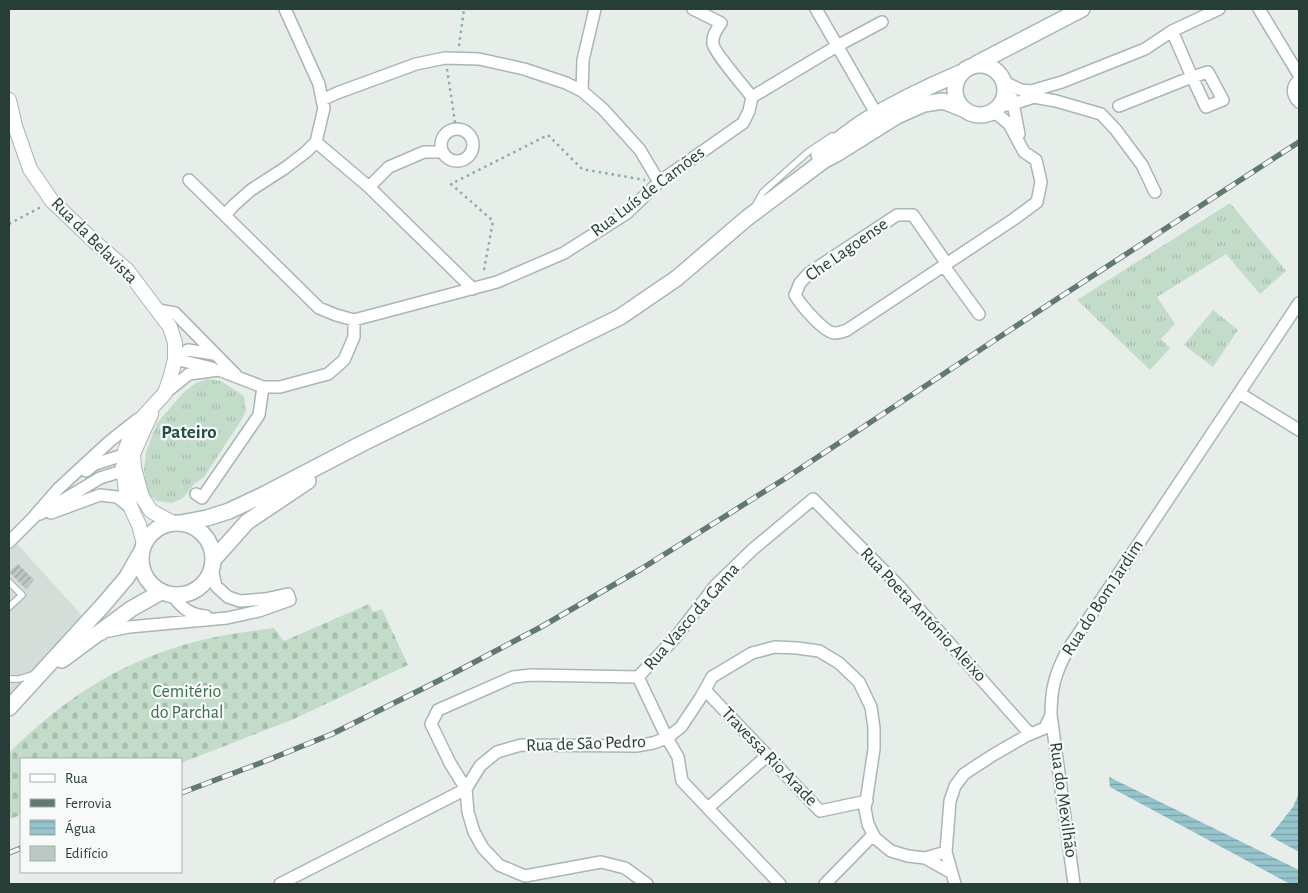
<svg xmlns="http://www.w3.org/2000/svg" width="1308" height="893" viewBox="0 0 1308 893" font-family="'Alegreya Sans',sans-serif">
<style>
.built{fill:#d5ddd9}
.grass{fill:url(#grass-tufts)}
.cemetery{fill:url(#cemetery-stones)}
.water{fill:url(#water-rules)}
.building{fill:url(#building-hatch)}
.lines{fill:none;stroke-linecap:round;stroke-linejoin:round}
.service-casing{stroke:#aab6b1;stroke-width:8}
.minor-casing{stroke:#aab6b1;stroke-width:14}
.tertiary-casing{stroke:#aab6b1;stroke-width:16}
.secondary-casing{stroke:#a6b8b2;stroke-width:18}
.path{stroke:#8bada2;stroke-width:2.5;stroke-dasharray:2.5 4;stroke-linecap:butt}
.service{stroke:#fff;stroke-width:5.5}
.minor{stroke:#fff;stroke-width:11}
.tertiary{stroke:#fff;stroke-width:14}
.secondary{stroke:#fff;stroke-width:15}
.rail-casing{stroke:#627973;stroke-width:5.5}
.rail{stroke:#f7faf9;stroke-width:4;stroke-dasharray:11;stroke-linecap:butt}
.labels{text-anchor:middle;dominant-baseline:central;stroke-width:4.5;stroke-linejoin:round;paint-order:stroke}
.street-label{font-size:18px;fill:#273e38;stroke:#f7faf9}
.park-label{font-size:18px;fill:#36704c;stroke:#f7faf9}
.neighbourhood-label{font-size:19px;font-weight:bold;fill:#254e44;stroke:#f7faf9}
</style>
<defs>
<pattern id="grass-tufts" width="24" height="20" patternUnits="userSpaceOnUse" patternTransform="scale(1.25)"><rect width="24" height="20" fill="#c2dcc9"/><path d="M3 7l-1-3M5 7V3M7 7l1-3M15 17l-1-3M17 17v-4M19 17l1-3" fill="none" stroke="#a7bead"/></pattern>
<pattern id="cemetery-stones" width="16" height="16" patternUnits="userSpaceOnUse" patternTransform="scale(1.25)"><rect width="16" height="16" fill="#c2dcc9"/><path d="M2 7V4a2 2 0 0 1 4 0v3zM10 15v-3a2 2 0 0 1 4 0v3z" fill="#a7bead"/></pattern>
<pattern id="water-rules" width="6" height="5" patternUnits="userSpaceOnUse" patternTransform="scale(1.25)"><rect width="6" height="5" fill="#96c4cc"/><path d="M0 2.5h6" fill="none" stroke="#7aa1a7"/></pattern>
<pattern id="building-hatch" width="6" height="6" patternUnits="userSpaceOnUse" patternTransform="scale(1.25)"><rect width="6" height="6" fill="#bcc8c3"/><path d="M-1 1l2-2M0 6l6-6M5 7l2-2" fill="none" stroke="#99a49f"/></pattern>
</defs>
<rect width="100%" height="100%" fill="#e7eeea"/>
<path class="built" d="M9,535L88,622L9,708Z"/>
<path class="grass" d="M1230,203L1286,271L1260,294L1226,254L1157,297L1175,324L1161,339L1170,348L1150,370L1077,300Z
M1213,310L1238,330L1213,367L1184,345Z
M207,379L221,381L244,396L246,410L242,419L204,477L194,484L183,498L172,503L157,501L149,495L146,486L144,469L146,452L157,423L184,392L196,383Z"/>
<path class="cemetery" d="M369,604L373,612L382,609L408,665L294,719L181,763V759H21V815L9,819V753C66,696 126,658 206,639C228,634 251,631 274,628L284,641Z"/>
<path class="water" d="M1109,777L1299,870V884H1290L1110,787Z
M1299,793V852L1270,836L1293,807Z"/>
<path class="building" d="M18,564L34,580L26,589L9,572Z"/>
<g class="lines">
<g class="service-casing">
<path id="service" d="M755,206L763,192L808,152L832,136
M9,582L22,595L9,607
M9,679H19L35,674"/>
</g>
<g class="minor-casing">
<path id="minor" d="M693,9L721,23C717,29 712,35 713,44C714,52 745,88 752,97
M816,9L873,108
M1259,9L1299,75
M1299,80C1291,87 1292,95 1299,102
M1004,82L1021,90L1031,91L1062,82L1145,49L1172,31L1219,9
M582,91L583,60L595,9
M1012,98L1019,134
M322,100L337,93L416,64L445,58L479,59L524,69L566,83L582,91L603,109L640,150L659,182
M999,106L1013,104L1034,97L1056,101L1101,114L1116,130L1142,165L1155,192
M1119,106L1192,77L1208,72L1223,100L1206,107L1192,77L1172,31
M441 145a16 16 0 1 1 32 0a16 16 0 1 1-32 0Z
M316,142L369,187L473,289
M189,180L319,308L336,315L354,320L497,282L564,253L627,213L659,182L743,123L749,111L752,97L837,46L882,22
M369,187L389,167L424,152H442
M225,215L233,206L251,190L285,168L306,152L316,142L324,108L322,100L319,84L285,9
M947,264L913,215H897L809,273L800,283L795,295C801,305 824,333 835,333C839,333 844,331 847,330L1014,219L1037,202L1041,182L1036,160L1024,152L1009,124L997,114L983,115
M944,266L979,314
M158,310L175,313L236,375
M175,359L212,368
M175,359L188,350L214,354
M165,393L189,374L219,370L263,387H280L328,374L344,360L354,337V320
M1239,393L1299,430
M86,471L95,464L120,456L128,464
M196,494L202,498L259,415L263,387
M51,513L100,495L117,497L131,508
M40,514L100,478L119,472L124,461
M31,520L58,489L110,441L138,419
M9,542L35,516
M173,596C182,608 190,615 206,616
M102,634L104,632L129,627L227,618L259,611L290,600L288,594L265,599L240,601L228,597L216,586L212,569
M638,677L667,738L678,757L682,781L780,884
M705,690L820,811L867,801
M708,808L768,755
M925,858L952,873
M280,884L466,789L450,763L431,724L438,710L513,677L532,675L638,677L675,638L715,586L752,550L813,499L896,583L1030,734
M647,884L625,868L601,862L525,876L499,865L483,848L474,832L468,812L466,789L480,766L497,752L521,745L636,746L653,743L667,738L681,727L701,697L712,677L752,653L775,647L797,648L819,651L839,663L859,682L871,707L874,728V749L865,809L868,824L875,838L891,851L908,856L925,858L946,852
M825,884L873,835
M955,884L946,852L950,801L955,786L964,774L993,755L1026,736L1045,728L1051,715
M1074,884L1051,715C1051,688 1055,674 1067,651L1299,303"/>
</g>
<g class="tertiary-casing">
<path id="tertiary" d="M9,100L15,126L30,169L52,201L97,244L127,270L170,327L175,343V359L171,375L165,393L134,427L125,451L124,474L126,492L131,508L139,525L144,544
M151,414L133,454L134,468L142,497L151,511L173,523"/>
</g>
<g class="secondary-casing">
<path id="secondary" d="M976,64L1082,9
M955 90a25 25 0 1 1 50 0a25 25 0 1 1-50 0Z
M819,155C833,144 848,132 863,122C894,103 927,87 960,73
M141 559a36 36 0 1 1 72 0a36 36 0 1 1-72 0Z
M180,523L207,518L229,511L265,494L363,443L620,317L677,278L747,218L823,161L838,153L897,116L924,104L943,101L963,109
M214,559L247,522L308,481
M62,660L131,609L161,592
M9,708L105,603L127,577L140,554"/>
</g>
<path class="path" d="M459,46L464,9
M447,69L456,129
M9,224L41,207
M484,270L493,221L451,184L548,135L582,169L645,180"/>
<use href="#service" class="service"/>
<use href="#minor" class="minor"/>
<use href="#tertiary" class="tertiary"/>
<use href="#secondary" class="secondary"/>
<g class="rail-casing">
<path id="rail" d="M181,793L263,762L332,734L452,674L541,627L641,569L786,478L1057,299L1299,142
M9,853L21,848"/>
</g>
<use href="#rail" class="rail"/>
</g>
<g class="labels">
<g class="street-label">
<text transform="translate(648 192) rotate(-37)">Rua Luís de Camões</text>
<text transform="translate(94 241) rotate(45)">Rua da Belavista</text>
<text transform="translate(847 250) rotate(-35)">Che Lagoense</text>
<text transform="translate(1103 598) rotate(-57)">Rua do Bom Jardim</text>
<text transform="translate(923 615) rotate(47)">Rua Poeta António Aleixo</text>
<text transform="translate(692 617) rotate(-49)">Rua Vasco da Gama</text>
<text transform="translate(586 744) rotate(-2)">Rua de São Pedro</text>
<text transform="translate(769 757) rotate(46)">Travessa Rio Arade</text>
<text transform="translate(1063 800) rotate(82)">Rua do Mexilhão</text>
</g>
<g class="park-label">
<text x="187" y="692">Cemitério<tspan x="187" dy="21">do Parchal</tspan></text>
</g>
<g class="neighbourhood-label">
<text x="189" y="432">Pateiro</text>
</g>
</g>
<rect width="1308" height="893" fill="none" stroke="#273e38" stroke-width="20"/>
<rect x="20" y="758" width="162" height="115" fill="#f7faf9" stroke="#a4afac"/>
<rect x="30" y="774" width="25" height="8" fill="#ffffff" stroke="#a4afac"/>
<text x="65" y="783" font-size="15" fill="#273e38">Rua</text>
<rect x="30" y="799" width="25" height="8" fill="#627973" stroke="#a4afac"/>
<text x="65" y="808" font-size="15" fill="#273e38">Ferrovia</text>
<rect x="30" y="820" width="25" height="15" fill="url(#water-rules)" stroke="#a4afac"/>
<text x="65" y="833" font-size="15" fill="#273e38">Água</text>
<rect x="30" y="846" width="25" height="15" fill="#bcc8c3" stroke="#a4afac"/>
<text x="65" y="858" font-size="15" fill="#273e38">Edifício</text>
</svg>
